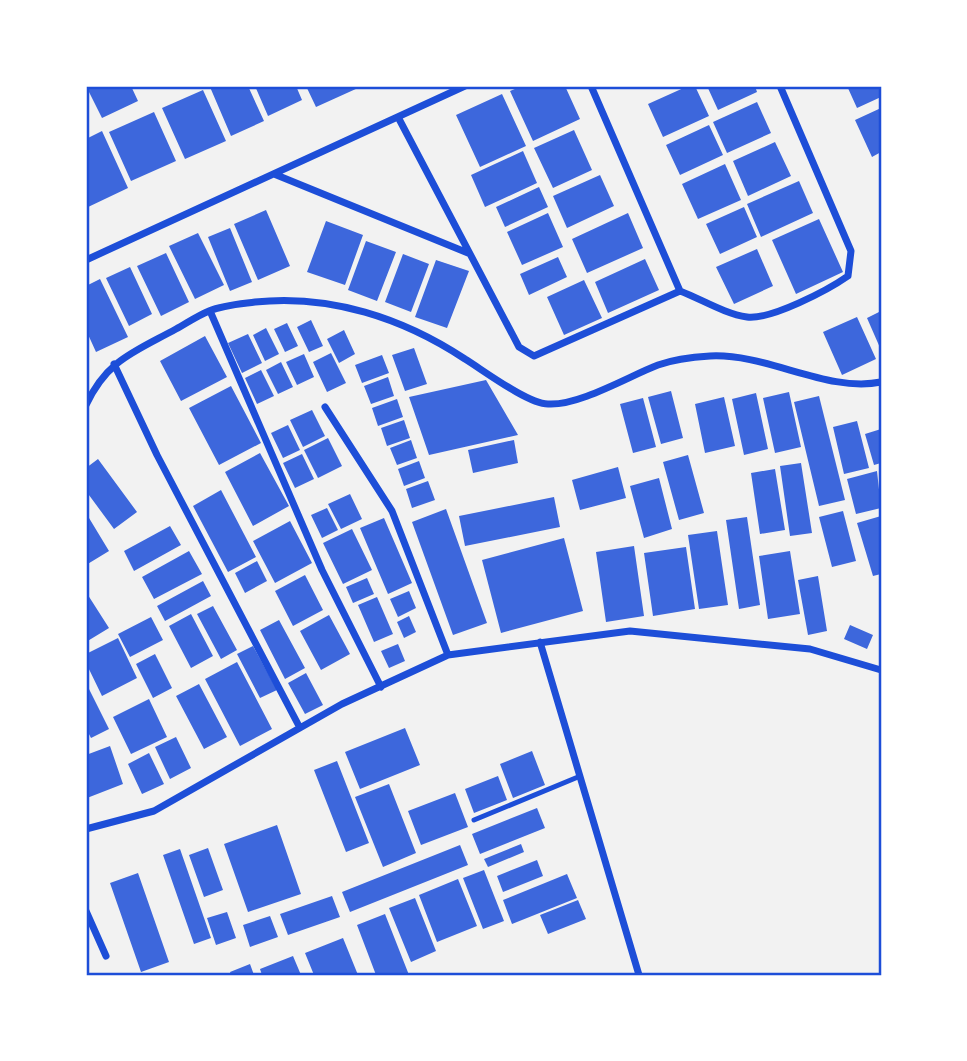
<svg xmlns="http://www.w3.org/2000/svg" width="967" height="1061" viewBox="0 0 967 1061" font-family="'Fira Sans',sans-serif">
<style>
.building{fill:#3d67dc}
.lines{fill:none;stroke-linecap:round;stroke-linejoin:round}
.service{stroke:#1d4ed8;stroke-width:5}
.minor{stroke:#1d4ed8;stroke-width:7}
.neatline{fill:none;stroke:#1d4ed8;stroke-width:2.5}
</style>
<rect width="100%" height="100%" fill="#f2f2f2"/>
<path class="building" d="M86,86H131L138,101L102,118Z
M213,86H248L264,121L231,136L210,87Z
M255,86H296L302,100L268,116Z
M306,86H357L358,88L316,107Z
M522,86H565L580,119L533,141L510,91Z
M688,86H695L709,116L663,137L648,104Z
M707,86H755L757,92L718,110Z
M847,86H881V97L857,108Z
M203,90L226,141L185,159L162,108Z
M502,94L526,146L480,167L456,115Z
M757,102L771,133L727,153L713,122Z
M881,108V152L872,157L855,120Z
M154,112L176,161L131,181L109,132Z
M709,125L723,155L680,175L666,145Z
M574,130L592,170L553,188L534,148Z
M102,131L128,188L86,208V139Z
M775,142L791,176L748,196L733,161Z
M523,151L537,183L485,207L471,175Z
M725,164L741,200L698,219L682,184Z
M600,175L614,206L567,228L553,196Z
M799,181L813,213L761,237L747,204Z
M539,187L548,207L505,227L496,207Z
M744,207L757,237L720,254L706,224Z
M266,210L290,266L258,280L234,224Z
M548,213L563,247L522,265L507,232Z
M628,213L643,248L587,273L572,239Z
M819,219L843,272L796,294L772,240Z
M326,221L363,235L345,285L307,272Z
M230,228L252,282L230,291L208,237Z
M198,233L224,285L195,299L169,246Z
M366,241L396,252L377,301L348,290Z
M757,249L773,286L734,304L716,267Z
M166,253L189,302L161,316L137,266Z
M403,254L429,264L411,312L385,302Z
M558,257L567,277L529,295L520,274Z
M645,259L659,290L608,313L595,282Z
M436,260L469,271L447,328L415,317Z
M130,267L152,314L129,326L106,278Z
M100,279L128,337L96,352L86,330V286Z
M584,280L602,318L564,335L547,297Z
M881,311V350L867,318Z
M857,317L876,359L842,375L823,332Z
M311,320L323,346L309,352L297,327Z
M287,323L298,346L285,352L274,329Z
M266,328L279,354L265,361L253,335Z
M344,330L355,354L339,363L327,339Z
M248,334L262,363L242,373L228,343Z
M205,336L227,377L181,401L160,361Z
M414,348L427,384L405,391L392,355Z
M331,353L346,383L327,392L313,362Z
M304,354L314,377L297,385L286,362Z
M382,355L389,373L362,383L355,365Z
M281,362L293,387L278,394L266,370Z
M261,370L274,396L257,404L245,378Z
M388,377L394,396L371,404L364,386Z
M486,380L518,435L429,455L409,397Z
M231,386L261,443L219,465L189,408Z
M671,391L683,438L661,444L648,397Z
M789,392L801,447L775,453L763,398Z
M756,393L768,449L744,455L732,399Z
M819,396L845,500L819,506L794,402Z
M724,397L735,446L705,453L695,404Z
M643,398L656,447L633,453L620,404Z
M397,399L403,417L378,426L372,408Z
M312,410L325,436L303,447L290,420Z
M404,420L410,438L387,446L381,428Z
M857,421L869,468L844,474L833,427Z
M288,425L300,450L283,458L271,433Z
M881,429V463L874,465L865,434Z
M328,438L342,466L318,478L304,450Z
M411,440L417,458L397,465L390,448Z
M514,440L518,463L473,473L468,450Z
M260,453L289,506L253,526L225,472Z
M302,454L314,479L295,488L283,463Z
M688,455L704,513L679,520L663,462Z
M98,459L137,512L114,529L86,491V468Z
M419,461L425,478L404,486L398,469Z
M801,463L812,533L790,536L780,466Z
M618,467L626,498L580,510L572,480Z
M775,469L785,530L760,534L751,473Z
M877,471L881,508L856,514L847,479Z
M659,478L672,529L644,538L630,486Z
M428,481L435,500L412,508L406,489Z
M221,490L256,557L228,572L193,506Z
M350,494L362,519L341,529L328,504Z
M554,497L560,527L465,546L459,516Z
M327,508L338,530L322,538L311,515Z
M446,509L487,623L453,635L412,522Z
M843,511L856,561L832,567L819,517Z
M86,513L109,551L86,565Z
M881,516V574L873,576L857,523Z
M747,517L760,605L739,609L726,520Z
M384,518L412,583L388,594L360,528Z
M290,521L312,563L275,583L253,541Z
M170,526L181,545L134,571L124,551Z
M352,529L372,570L343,584L323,543Z
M717,531L728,605L699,609L688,535Z
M564,538L583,611L501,633L482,560Z
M634,546L644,616L606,622L596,552Z
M686,547L695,609L653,616L644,553Z
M189,551L202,574L154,599L142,577Z
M790,551L800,614L768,619L759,556Z
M257,561L267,581L245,593L235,573Z
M305,575L323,610L293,626L275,591Z
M818,576L827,631L808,635L798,580Z
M367,578L374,594L353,603L346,587Z
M203,581L211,596L165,621L157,606Z
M409,591L416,608L398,617L390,599Z
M86,592L109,628L86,642Z
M377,597L393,634L374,642L358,605Z
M213,606L237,650L221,659L197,614Z
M191,614L213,656L191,668L169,626Z
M329,615L350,654L321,670L300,631Z
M409,616L416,632L404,638L397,622Z
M151,617L163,640L130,657L118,634Z
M279,620L305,668L285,679L260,630Z
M850,625L873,635L867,649L844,639Z
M118,638L137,678L102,696L86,663V654Z
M398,644L405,661L389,668L381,651Z
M253,646L277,690L260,698L237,654Z
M155,654L172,688L153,698L136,664Z
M237,662L272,729L240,746L205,679Z
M306,673L323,705L305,714L288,683Z
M86,683L109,729L91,738L86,728Z
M199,684L227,737L204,749L176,696Z
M149,699L167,737L131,754L113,717Z
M405,728L420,765L360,789L345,752Z
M176,737L191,768L170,779L155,747Z
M110,746L123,784L87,798L86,755Z
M532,751L545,785L513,798L500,764Z
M149,753L164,784L142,794L128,764Z
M337,761L369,843L346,852L314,770Z
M498,776L507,800L474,813L465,789Z
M389,784L416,853L383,867L355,797Z
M455,793L468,827L421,845L408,811Z
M537,808L545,828L480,854L472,834Z
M277,825L301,894L248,912L224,844Z
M521,844L524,852L488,867L484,859Z
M460,845L468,865L350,912L342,892Z
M208,848L223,890L204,897L189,855Z
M180,849L211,938L194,944L163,855Z
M537,860L543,876L503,892L497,876Z
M484,870L504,921L483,929L463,878Z
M138,873L169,962L141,972L110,883Z
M567,874L577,898L512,924L503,900Z
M458,879L477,926L437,942L419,895Z
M332,896L340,917L288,935L280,914Z
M415,898L436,951L411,962L389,908Z
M578,900L586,919L548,934L540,915Z
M227,912L236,938L216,945L207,918Z
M385,914L409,975H376L357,925Z
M270,916L278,937L250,947L243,925Z
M343,938L358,975H314L305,953Z
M293,956L301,975H262L260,969Z
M250,964L254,975H231L230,972Z"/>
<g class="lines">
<path class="service" d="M474,820L578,777"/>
<path class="minor" d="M398,117L519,347L534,356L680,291L591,86
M274,174L468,253
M86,260L465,86
M680,291C701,299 725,314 747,317C771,320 828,290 848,276L851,251L780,86
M210,311L322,570L381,687
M114,364L157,455L300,728
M86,405C107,360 134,352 176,329C187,323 197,316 209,311C223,305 239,304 255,302C330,294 403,318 465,359C483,370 528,404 548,404C579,406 629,376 658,365C672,360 694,357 710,356C767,353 827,393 881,382
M325,407L392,511L448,655
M540,642L639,975
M86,829L154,811L342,704L448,655L630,631L810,649L881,670
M86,911L106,956"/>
</g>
<rect width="967" height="1061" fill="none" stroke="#ffffff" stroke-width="175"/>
<rect x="88" y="88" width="792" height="886" class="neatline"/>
</svg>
